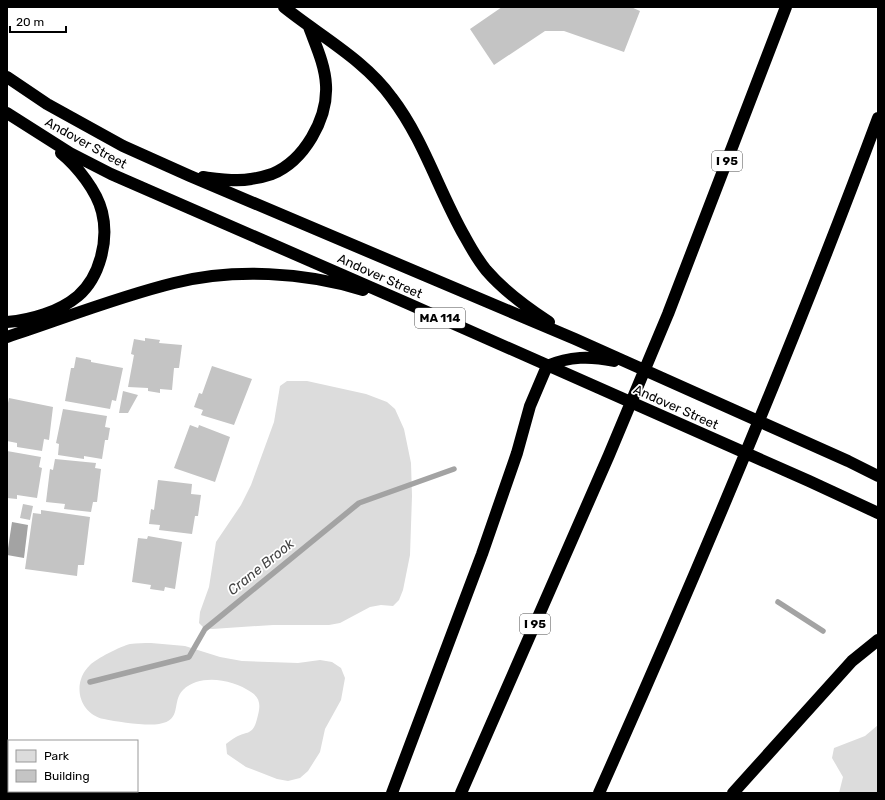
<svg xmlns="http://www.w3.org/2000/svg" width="885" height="800" viewBox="0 0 885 800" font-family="Rubik,sans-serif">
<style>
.green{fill:#dcdcdc}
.water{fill:#a3a3a3}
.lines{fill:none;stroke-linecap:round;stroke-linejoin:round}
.stream{stroke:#a3a3a3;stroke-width:5.5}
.building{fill:#c4c4c4}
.highway{stroke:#000;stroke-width:12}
.labels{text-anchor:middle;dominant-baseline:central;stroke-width:3.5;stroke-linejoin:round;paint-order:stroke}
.shield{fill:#fff;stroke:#4c4c4c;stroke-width:1}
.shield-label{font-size:12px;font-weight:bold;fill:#000}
.street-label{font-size:13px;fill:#000;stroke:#fff}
.water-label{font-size:14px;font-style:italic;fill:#444;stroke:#fff}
</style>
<rect width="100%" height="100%" fill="#fff"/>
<path class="green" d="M287,381H307L366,394L387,402L395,409L404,429L411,463L412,496L410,555L403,590L399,600L393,606L381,605L370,607L340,623L329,625H273L212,629L204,628L199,623L200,612L209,587L216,542L241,505L251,485L274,422L280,386Z
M151,643L185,646L220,657L242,661L298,663L320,660L332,662L341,668L345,678L341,700L325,729L320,752L308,771L300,778L288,781L277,779L246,767L227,754L226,744C229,742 232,739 236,737C248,731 253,735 257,719C260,708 262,699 251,692C233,680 201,673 183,690C171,702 183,720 159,724C146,726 118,722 104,719C79,714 71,683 90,665C96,659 121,646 130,644C137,643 144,643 151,643Z
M878,725V793H839L843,777L832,758L834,748L865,736Z"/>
<path class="water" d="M12,522L28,525L24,558L7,555Z"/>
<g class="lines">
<path class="stream" d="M778,602L823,631
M90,682L189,657L205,629L359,503L454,469"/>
</g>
<path class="building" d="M502,7H631L640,11L624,52L564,31H545L494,65L470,29Z
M145,338L160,340L159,343L182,345L179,368H174L172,390L160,389V393L148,391V388L128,387L134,355L131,354L134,339L145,341Z
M76,357L91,360V362L123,368L116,401L112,400L110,409L65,401L71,368H74Z
M212,366L252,379L234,425L201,415L203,410L194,407L199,393L202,394Z
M123,391L138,395L128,413H119Z
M9,398L53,407L49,440L44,439L42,451L17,447V443L7,441V408Z
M63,409L107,416L105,427L110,428L108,440H105L102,459L84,456V459L58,455L59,444L56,443Z
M190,425L198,428L199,425L230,437L215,482L174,468Z
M7,451L41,457L39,467L42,468L37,498L17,495V499L7,498Z
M55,459L96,463L95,468L101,469L97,502H93L91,512L64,509L65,504L46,502L50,469L53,470Z
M158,480L192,484L191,494L201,495L198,516H195L192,534L159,530L160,525L149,524L151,509L154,510Z
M23,504L33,506L30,520L20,518Z
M41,510L90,517L84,565H78L77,576L25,569L33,513L41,514Z
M148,536L182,542L175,589L165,587L164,591L150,589L151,585L132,582L138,538L147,539Z"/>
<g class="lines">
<path class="highway" d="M284,7C320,36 365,60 392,98C424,140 439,192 465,237C471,248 478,260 486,270C504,291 526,307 549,322
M7,77L47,104L123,146L190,176L575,339L848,461L878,476
M7,113L70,153L111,174L409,304L809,481L878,513
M203,177C218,179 236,182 251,179C258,178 266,176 272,174C304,161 328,119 326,85C325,65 316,46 309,27
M7,322C31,320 59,312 78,296C100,277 109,240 102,212C97,191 77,166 61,153
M7,337C62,319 117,297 174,283C234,268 304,272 363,290
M392,793L482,554L517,453L530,406L547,366C570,356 590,356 614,361
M461,793L609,455L668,314L786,7
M599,793C698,571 793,346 878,118
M733,793L852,661L878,640"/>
</g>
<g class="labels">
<g class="shield">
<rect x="712" y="151" width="30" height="20" rx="3"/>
<rect x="415" y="308" width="50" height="20" rx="3"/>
<rect x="520" y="614" width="30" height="20" rx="3"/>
</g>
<g class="shield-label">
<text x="727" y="161">I 95</text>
<text x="440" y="318">MA 114</text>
<text x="535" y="624">I 95</text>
</g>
<g class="street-label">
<text transform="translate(86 143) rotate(29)">Andover Street</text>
<text transform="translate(380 276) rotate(24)">Andover Street</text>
<text transform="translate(676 407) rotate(24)">Andover Street</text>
</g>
<g class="water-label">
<text transform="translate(261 567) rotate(-39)">Crane Brook</text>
</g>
</g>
<rect width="885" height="800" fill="none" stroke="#000000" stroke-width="16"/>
<rect x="8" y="740" width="130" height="52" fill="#ffffff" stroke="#999999"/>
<rect x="16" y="750" width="20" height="12" fill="#dcdcdc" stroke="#999999"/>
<text x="44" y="760" font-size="12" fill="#000000">Park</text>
<rect x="16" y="770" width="20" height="12" fill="#c4c4c4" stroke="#999999"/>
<text x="44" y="780" font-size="12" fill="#000000">Building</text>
<path d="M10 26v6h56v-6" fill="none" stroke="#000000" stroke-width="2"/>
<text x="16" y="26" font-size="12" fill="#000000" stroke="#ffffff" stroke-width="3" paint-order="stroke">20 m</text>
</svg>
